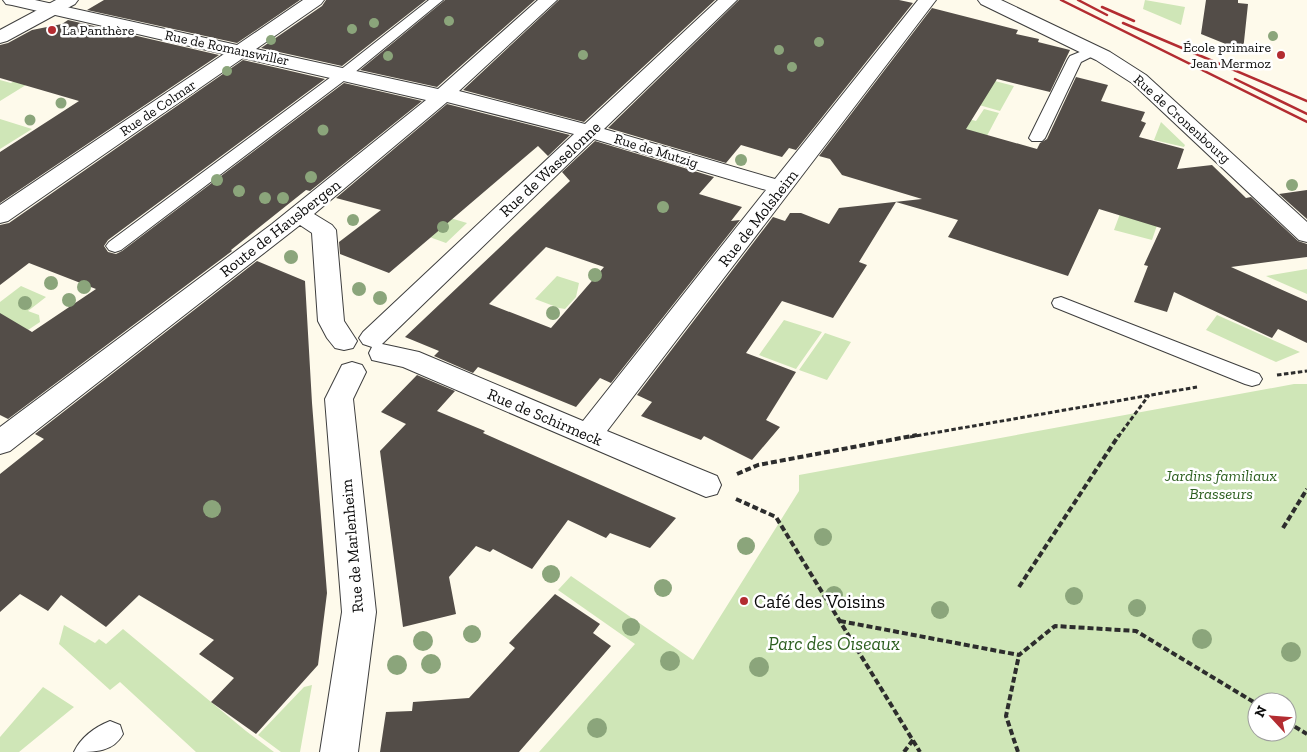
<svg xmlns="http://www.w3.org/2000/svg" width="1307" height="752" viewBox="0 0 1307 752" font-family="'Zilla Slab',serif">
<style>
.green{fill:#cfe6b7;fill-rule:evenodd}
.building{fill:#534d48;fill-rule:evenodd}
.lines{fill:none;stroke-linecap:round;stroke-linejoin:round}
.service-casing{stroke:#3e3e3e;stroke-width:2}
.minor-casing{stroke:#3e3e3e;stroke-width:2}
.tertiary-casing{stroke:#3e3e3e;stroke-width:2}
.path-far1{stroke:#2d2d2d;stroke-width:3;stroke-dasharray:4.5 2.5;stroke-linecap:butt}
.path{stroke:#2d2d2d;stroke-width:4;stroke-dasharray:6 3;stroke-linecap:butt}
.service{fill:#fff;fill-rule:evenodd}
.minor{fill:#fff;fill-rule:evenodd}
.tertiary{fill:#fff;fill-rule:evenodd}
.rail{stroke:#b32c31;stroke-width:2.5}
.tree{fill:#8ba57b}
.poi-dot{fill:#b32c31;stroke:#fff;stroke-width:2}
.labels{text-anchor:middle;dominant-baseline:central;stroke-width:5;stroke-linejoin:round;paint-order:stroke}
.far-poi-label{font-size:14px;fill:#0b0b0b;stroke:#fff;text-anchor:start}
.far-street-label{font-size:14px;fill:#0b0b0b;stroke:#fff}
.street-label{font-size:16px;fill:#0b0b0b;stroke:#fff}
.park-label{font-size:16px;font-style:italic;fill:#2d5f20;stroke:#fff}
.near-poi-label{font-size:19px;fill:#0b0b0b;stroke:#fff;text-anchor:start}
.near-park-label{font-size:19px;font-style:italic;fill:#2d5f20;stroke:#fff}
</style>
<rect width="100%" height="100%" fill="#fefaeb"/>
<path class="green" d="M1145,0L1185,7L1181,25L1143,9Z
M972,75L1014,86L1000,111L979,105Z
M22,77L34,80L0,101V80L11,83Z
M984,109L999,113L979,151L942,112L976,121Z
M0,119L32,129L0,149Z
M1161,122L1185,145L1184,147L1154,140Z
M1127,195L1164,205L1152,240L1114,230Z
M427,211L467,223L446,243L388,222Z
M1307,269V294L1266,276Z
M557,276L579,283L576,297L565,309L559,308L535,299Z
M21,286L46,297L28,311L39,315L40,322L25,332L0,336V302Z
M1217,315L1300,352L1276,362L1206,330Z
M784,320L822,332L796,369L759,355Z
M825,333L851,342L827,380L799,370Z
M1294,384H1307V752H539L635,644L558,590L571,576L693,660L799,491V475ZM1257,702H1287V732H1257Z
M64,625L95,643L99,639L106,644L123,629L246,731L274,752H196L120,682L110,690L59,644Z
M312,685L300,752H281L258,735L304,687Z
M43,687L74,707L19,752H0V737Z"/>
<path class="building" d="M104,0H300L237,43L87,10Z
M326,0H426L342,66L261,48L322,6Z
M445,0H535L437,87L360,70Z
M559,0H715L584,122L463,90Z
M739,0H899L913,3L796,150L789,148L782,157L741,145L726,163L608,128Z
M1206,0H1238V3L1248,4L1243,51L1201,34Z
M932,8L1018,30L1016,34L1039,39L1038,42L1070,50L1050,92L997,79L966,129L1037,149L1040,143L1047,139L1076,77L1108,85L1101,101L1145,112L1141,121L1146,123L1139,137L1184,149L1177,169L1212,165L1246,198L1251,197L1298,241L1307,244V257L1231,267L1307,301V343L1278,329L1272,338L1174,292L1167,312L1134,302L1148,266L1144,265L1161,228L1099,209L1068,276L948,237L958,220L896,202L859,262L867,265L833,318L782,301L746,353L796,372L766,420L780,427L752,460L704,436L701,440L641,416L652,402L637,395L773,217L785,221L790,213H801L829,224L839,208L922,199L842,175L830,159L819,156Z
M68,20L219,55L0,203V152L79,101L0,78V45L8,43L32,30L62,24Z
M243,60L325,79L108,240L104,246L108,252L116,254L122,251L344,83L422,101L310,191L306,190L231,250L232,251L8,419L0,415V313L32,332L96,289L29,263L0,285V225L9,223Z
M447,104L570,135L548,156L538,146L389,273L340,254L339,242L381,210L336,198Z
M595,141L714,177L699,194L742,207L731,221L740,220L611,383L600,378L576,407L478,367L473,373L434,356L439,351L405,337L570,181L562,172ZM546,247L604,267L551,328L489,304Z
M1307,190V219L1279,194Z
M257,261L305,281L312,403L327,593L318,665L256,734L211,702L234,678L199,654L214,640L139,595L106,627L61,595L48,611L20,594L0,612V474L44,439L35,434Z
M417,375L455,391L437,411L485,431L483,433L676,518L650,548L610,533L606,538L568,520L532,569L493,549L490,552L476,546L449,577L456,614L403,627L380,451L406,424L381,412Z
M555,594L600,624L593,633L611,646L519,752H380L386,712L412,711L413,702L469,698L515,648L509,643Z"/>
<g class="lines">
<g class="service-casing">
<path id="service" d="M429,0H443L349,77L121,250L115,252L109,250L106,246L109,242L339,71Z
M1092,47L1099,51L1097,54L1081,62L1045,138L1042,141H1032L1029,138L1068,59L1070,56Z
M1061,297L1259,374L1262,379L1259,384L1252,386L1245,384L1054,307L1052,303L1054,299Z
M110,721L120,725L123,734C113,752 96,752 74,752C81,737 95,727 110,721Z"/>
</g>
<g class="minor-casing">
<path id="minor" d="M3,0H35L237,45L303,0H324L321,4L256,49L438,89L538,0H557L459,91L585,124L718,0H737L604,129L775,179L918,0H936L607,431L717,476L721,485L717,494L706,497L403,367L372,360L369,353L372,347L363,344L359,338L363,332L574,134L447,102L314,214L332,225L336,230L344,321L357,341L353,348L344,350L335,348L327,338L318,321L312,233L300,225L10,451L0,454V427L272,224L426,100L243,58L8,221L0,223V205L224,54L12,5L6,4ZM594,139L766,190L583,421L419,352L382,344Z
M978,0H1001L1110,52L1146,75L1307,222V242L1299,240L1132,83L1096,60L981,4Z
M352,362L362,365L366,372L353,399L376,612L358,752H320L342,612L325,399L342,365Z"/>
</g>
<g class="tertiary-casing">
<path id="tertiary" d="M56,0H78L75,4L7,41L0,43V30Z"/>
</g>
<path class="path-far1" d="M1277,375L1307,371
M910,437L1197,387
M1118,437L1149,395"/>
<path class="path" d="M737,474L758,465L917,435
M736,499L776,517L920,752
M1283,528L1307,489
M1019,587L1119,435
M840,621L1019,655L1055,626L1136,631L1257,704
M1287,722L1307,734
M904,752L913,740
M1018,752L1006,716L1019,655"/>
<use href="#service" class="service"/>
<use href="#minor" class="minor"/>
<use href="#tertiary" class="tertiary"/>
<path class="rail" d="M1061,0L1307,122
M1078,0L1107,15
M1102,7L1134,21
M1123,23L1307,101
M1235,79L1307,114"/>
</g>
<g class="tree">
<circle cx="449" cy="21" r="5"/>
<circle cx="374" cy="23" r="5"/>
<circle cx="352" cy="29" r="5"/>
<circle cx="1273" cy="36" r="5"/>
<circle cx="271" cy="40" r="5"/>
<circle cx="819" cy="42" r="5"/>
<circle cx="779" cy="50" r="5"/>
<circle cx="583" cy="55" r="5"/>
<circle cx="388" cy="56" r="5"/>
<circle cx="792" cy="67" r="5"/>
<circle cx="227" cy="71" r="5"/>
<circle cx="61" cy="103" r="5.5"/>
<circle cx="30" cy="120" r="5.5"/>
<circle cx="323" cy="130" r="5.5"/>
<circle cx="741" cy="160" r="6"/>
<circle cx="311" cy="177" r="6"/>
<circle cx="217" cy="180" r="6"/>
<circle cx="1292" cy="185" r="6"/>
<circle cx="239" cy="191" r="6"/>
<circle cx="265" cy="198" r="6"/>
<circle cx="283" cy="198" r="6"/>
<circle cx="663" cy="207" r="6"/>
<circle cx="353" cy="220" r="6"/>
<circle cx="443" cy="227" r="6"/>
<circle cx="291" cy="257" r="7"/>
<circle cx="595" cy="275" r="7"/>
<circle cx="51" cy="283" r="7"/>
<circle cx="84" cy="287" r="7"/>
<circle cx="359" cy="289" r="7"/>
<circle cx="380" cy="298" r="7"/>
<circle cx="69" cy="300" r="7"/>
<circle cx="25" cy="303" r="7"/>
<circle cx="553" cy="313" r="7"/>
<circle cx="212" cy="509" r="9"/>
<circle cx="823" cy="537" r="9"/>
<circle cx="746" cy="546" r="9"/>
<circle cx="551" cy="574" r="9"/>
<circle cx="663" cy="588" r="9"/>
<circle cx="834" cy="595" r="9"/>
<circle cx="1074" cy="596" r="9"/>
<circle cx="1137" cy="608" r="9"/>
<circle cx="940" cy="610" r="9"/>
<circle cx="631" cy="627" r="9"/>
<circle cx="472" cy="634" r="9"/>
<circle cx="1202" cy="639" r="10"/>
<circle cx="423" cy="641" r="10"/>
<circle cx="1291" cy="652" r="10"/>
<circle cx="670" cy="661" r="10"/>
<circle cx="431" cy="664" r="10"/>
<circle cx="397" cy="665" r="10"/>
<circle cx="759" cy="667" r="10"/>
<circle cx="597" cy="728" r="10"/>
</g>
<g class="poi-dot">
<circle cx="52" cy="30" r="5"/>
<circle cx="1281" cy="55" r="5"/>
<circle cx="744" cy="601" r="5"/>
</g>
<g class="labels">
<g class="far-poi-label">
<text x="62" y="30">La Panthère</text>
<text x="1271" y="47" text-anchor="end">École primaire<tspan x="1271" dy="16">Jean Mermoz</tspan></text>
</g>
<g class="far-street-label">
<text transform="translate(227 48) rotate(12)">Rue de Romanswiller</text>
<text transform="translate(158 108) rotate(-34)">Rue de Colmar</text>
<text transform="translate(1182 119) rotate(42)">Rue de Cronenbourg</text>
<text transform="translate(656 151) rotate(17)">Rue de Mutzig</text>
</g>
<g class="street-label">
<text transform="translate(550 169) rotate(-43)">Rue de Wasselonne</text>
<text transform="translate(758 218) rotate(-52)">Rue de Molsheim</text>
<text transform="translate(280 228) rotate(-38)">Route de Hausbergen</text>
<text transform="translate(545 417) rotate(23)">Rue de Schirmeck</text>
<text transform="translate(352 546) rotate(-95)">Rue de Marlenheim</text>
</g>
<g class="park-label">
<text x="1221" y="475">Jardins familiaux<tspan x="1221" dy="18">Brasseurs</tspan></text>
</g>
<g class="near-poi-label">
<text x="754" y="601">Café des Voisins</text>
</g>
<g class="near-park-label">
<text x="834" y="643">Parc des Oiseaux</text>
</g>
</g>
<g transform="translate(1272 717) rotate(296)"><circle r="24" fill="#ffffff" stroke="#9d9d9d"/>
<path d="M0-4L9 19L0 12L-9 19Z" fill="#b32c31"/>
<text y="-8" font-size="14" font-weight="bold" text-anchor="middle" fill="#0b0b0b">N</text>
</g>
</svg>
